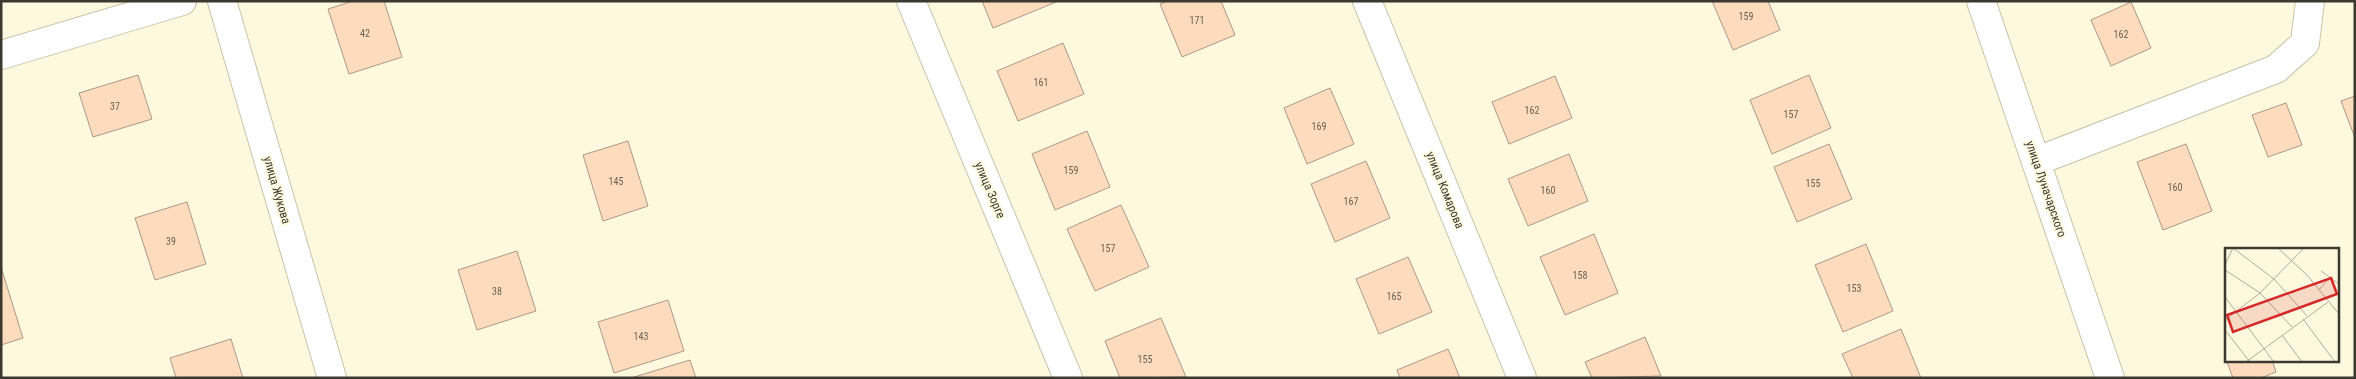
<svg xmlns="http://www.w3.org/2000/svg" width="2356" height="379" viewBox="0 0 2356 379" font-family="'Roboto Condensed',sans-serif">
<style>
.building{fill:#fcdcbc;stroke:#ab9987}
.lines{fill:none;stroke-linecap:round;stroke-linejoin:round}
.minor-casing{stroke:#c8c3ab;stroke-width:30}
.minor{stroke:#fff;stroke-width:28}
.labels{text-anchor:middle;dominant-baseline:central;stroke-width:4;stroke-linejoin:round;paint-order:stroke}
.number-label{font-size:10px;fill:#6c6253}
.street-label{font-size:12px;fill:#3c3930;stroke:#fef8df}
.inset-road{fill:none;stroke:#b0ac99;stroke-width:1}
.view{fill:#d62828;fill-opacity:0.15;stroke:#d62828;stroke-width:2.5}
.inset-edge{fill:none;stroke:#3c3930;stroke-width:2.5}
</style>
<rect width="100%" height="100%" fill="#fef8df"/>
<path class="building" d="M353,1H384L402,57L349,74L328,9Z
M982,1H1055L1056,2L993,28Z
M1168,1H1221L1235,35L1182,57L1160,4Z
M1712,1H1768L1780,30L1733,50Z
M2131,2L2151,48L2111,66L2091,20Z
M1063,43L1084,94L1018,121L997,71Z
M138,75L152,119L93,137L79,93Z
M1809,75L1831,128L1772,154L1750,100Z
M1555,76L1572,118L1509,144L1492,102Z
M1330,88L1354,144L1307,164L1284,108Z
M2355,96V138L2341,101Z
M2286,103L2302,145L2268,157L2252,115Z
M1087,131L1110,187L1055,210L1032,154Z
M628,141L648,206L603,221L583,155Z
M1829,144L1852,199L1797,222L1774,167Z
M2186,144L2212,211L2163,230L2137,162Z
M1569,154L1588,201L1528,226L1508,179Z
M1366,161L1390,218L1335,242L1311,184Z
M187,202L206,264L155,280L135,218Z
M1121,205L1149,267L1095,291L1067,229Z
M1594,234L1618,293L1565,315L1540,257Z
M1866,244L1893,311L1843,332L1815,265Z
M517,251L536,311L477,330L458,270Z
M1408,257L1432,312L1379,334L1356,279Z
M1,267L23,338L1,345Z
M668,300L684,351L614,373L598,322Z
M1161,318L1186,377L1120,378L1105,341Z
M1901,329L1921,378H1853L1842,354Z
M1645,337L1661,376L1592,378L1585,362Z
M231,339L243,378H176L170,358Z
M1448,349L1460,378H1400L1397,370Z
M690,360L696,378H631Z
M2233,360H2272L2276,372L2261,378H2233L2227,362Z"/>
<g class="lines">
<g class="minor-casing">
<path id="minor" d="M222,1L332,378
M911,1L1068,378
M1367,1L1522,378
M1981,1L2110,378
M1,55L182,1
M2037,161L2276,69L2305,43L2310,1"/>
</g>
<use href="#minor" class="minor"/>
</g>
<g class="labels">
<g class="number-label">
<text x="1746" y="16">159</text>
<text x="1197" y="20">171</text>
<text x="365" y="33">42</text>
<text x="2121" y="34">162</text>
<text x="1041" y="82">161</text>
<text x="115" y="106">37</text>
<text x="1532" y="110">162</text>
<text x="1791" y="114">157</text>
<text x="1319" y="126">169</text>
<text x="1071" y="170">159</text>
<text x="616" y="181">145</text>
<text x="1813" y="183">155</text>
<text x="2175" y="187">160</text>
<text x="1548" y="190">160</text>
<text x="1351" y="201">167</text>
<text x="171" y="241">39</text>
<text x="1108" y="248">157</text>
<text x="1580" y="275">158</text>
<text x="1854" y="288">153</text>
<text x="497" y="291">38</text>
<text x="1394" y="296">165</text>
<text x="641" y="336">143</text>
<text x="1145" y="359">155</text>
</g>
<g class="street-label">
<text transform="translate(2046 189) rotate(71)">улица Луначарского</text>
<text transform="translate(277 190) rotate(74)">улица Жукова</text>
<text transform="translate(990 190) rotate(67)">улица Зорге</text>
<text transform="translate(1445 190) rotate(68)">улица Комарова</text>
</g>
</g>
<g transform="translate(2225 248)">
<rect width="114" height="114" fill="#fef8df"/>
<path class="inset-road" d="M8,0L49,31L82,68M53,0L82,27L114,66M0,17L8,0M0,22L35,45L67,79M96,23L114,36M94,42L104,30M0,49L49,114M78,71L110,114M0,72L35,45L79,0M0,82L25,114M57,87L77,114M21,114L103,54"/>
<path class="view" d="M106,30L112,46L8,84L2,67Z"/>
<rect width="114" height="114" class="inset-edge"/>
</g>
<rect width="2356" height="379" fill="none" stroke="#3c3930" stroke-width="5"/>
</svg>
